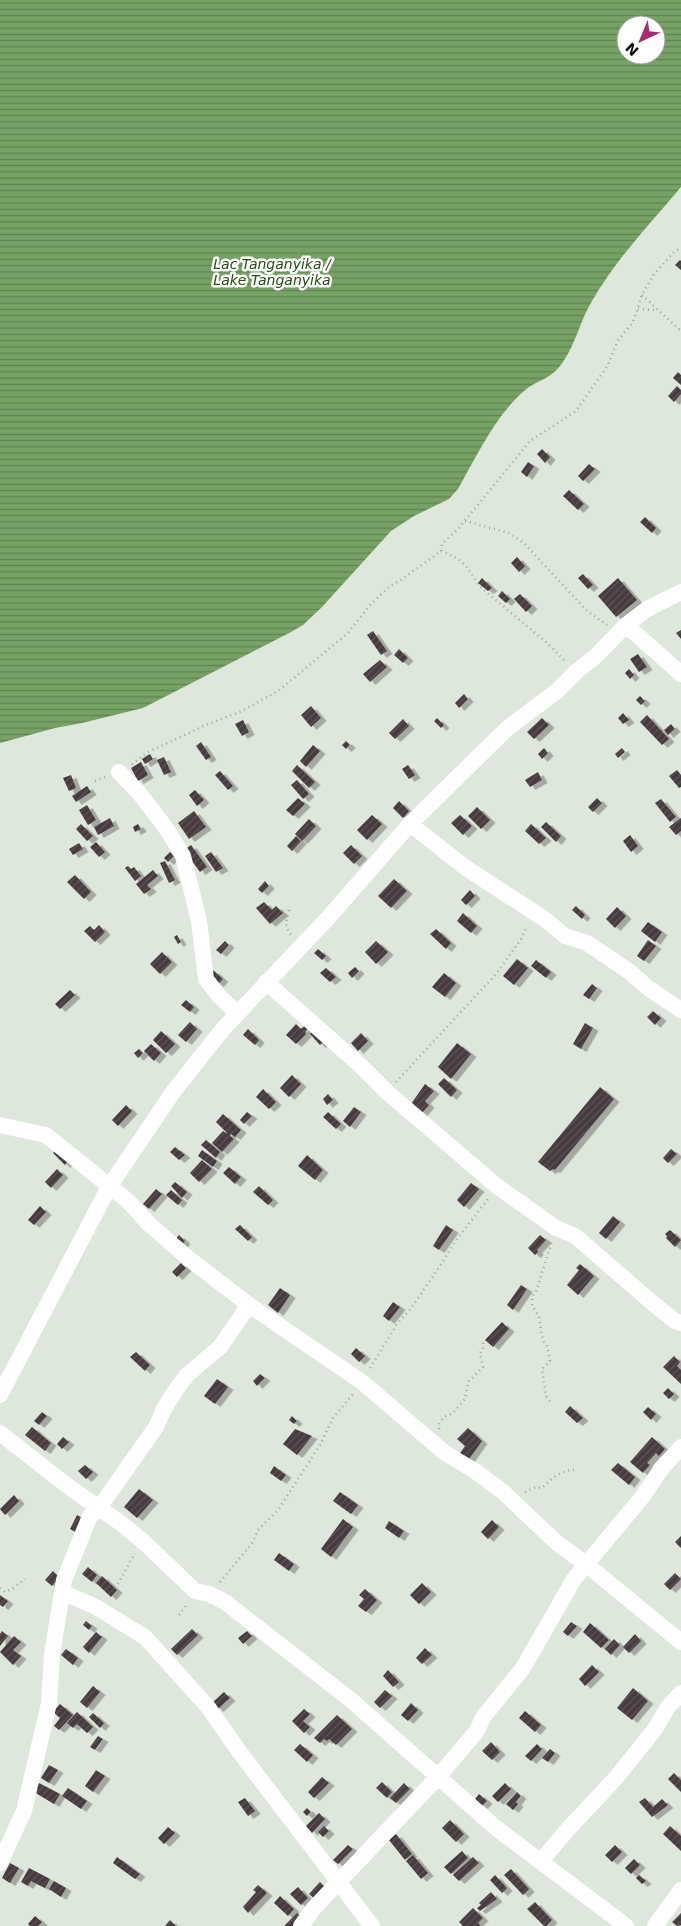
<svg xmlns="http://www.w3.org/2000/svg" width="681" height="1926" viewBox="0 0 681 1926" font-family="'DejaVu Sans',sans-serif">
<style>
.water{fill:url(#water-rules);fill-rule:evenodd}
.building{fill:url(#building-hatch);filter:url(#shadow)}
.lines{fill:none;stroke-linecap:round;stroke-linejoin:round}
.path{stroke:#9ea59c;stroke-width:2.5;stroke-dasharray:1 4;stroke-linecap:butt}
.street{stroke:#fff;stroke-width:16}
.labels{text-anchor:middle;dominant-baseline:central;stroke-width:5;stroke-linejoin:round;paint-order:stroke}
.water-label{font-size:14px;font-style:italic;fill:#254f10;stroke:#fff}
</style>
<defs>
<pattern id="water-rules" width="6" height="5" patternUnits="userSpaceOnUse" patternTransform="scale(1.25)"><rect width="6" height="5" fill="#76a265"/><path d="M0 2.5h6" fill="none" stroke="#5f8251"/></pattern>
<pattern id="building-hatch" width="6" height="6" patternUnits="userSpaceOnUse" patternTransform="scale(1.25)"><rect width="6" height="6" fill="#473b40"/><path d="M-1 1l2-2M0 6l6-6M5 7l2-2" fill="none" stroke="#5d5458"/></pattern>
<filter id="shadow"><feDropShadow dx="5.5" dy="3" stdDeviation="0" flood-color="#0004"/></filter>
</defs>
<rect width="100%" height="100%" fill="#dee7db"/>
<path class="water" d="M0,0H681V187C650,224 616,259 592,301C580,321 576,343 563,362C550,381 538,379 524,391C496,415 476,457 458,489L449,499L414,516L391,531L322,607L303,625L291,632L143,708L82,723L55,728L0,743ZM626,25H656V55H626Z"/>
<path class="building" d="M680,260L681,261V270L675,265Z
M678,372L681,375V385L673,378Z
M677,386L681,390V394L674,402L668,396Z
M542,449L550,457L545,463L537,454Z
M528,462L534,466L527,477L521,472Z
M589,464L595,469L583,481L578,476Z
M569,490L584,504L578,510L563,496Z
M645,517L656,528L652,533L640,522Z
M517,557L525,566L519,572L511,563Z
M583,574L593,585L588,589L578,578Z
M482,578L492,588L488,591L478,583Z
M618,578L637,600L616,617L598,596Z
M502,591L510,599L506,603L498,596Z
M520,594L532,606L526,612L514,599Z
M681,630V639L676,633Z
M373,631L387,651L381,655L367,635Z
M399,649L408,658L403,663L394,655Z
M638,654L647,667L639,672L630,659Z
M380,660L387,667L370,682L363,674Z
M629,669L634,675L630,679L625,673Z
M464,694L468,699L459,708L455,703Z
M640,696L645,701L641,705L636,700Z
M311,706L321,718L311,727L301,715Z
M623,713L629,720L623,724L618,718Z
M647,715L669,739L662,745L640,722Z
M437,718L444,725L441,728L434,721Z
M542,718L549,725L534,739L527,732Z
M403,719L409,726L395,739L389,733Z
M243,720L249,732L242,736L235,724Z
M671,724L675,729L668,735L664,730Z
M346,741L350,745L346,749L342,745Z
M201,742L211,757L206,760L196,746Z
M313,745L320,751L306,767L300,761Z
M544,748L548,753L542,759L538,754Z
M622,748L625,752L618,758L615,754Z
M150,754L153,759L145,764L142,759Z
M164,757L171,772L164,775L157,760Z
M141,762L148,775L138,781L131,768Z
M297,765L315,782L309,788L292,771Z
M408,765L415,775L409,779L402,769Z
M677,770L681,775V787L679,788L669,776Z
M220,771L233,786L228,790L215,775Z
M538,772L542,780L530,787L525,780Z
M71,775L76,788L69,791L63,778Z
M297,780L309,794L303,799L291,785Z
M87,786L91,792L76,802L72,796Z
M195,790L204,800L197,806L189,795Z
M298,798L305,804L293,816L286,810Z
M597,798L602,803L593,812L588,807Z
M661,799L676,817L670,822L655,803Z
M399,801L409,811L403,818L393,808Z
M87,805L96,820L88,825L79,810Z
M477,807L490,820L481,829L468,816Z
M194,811L206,827L189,839L178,823Z
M372,815L382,824L367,840L357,830Z
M460,815L472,826L463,835L451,823Z
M110,818L114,826L98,835L94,827Z
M681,818V831L676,835L669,827Z
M309,819L316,826L302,841L295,834Z
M546,822L561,836L556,842L541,827Z
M81,824L93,836L87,841L76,829Z
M138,824L141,829L135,832L133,827Z
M531,824L546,838L539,844L525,831Z
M630,835L638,846L631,852L623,841Z
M296,836L301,841L292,851L287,846Z
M96,842L105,852L99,857L90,847Z
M79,843L83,849L73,855L69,849Z
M191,845L207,867L200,872L184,850Z
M351,845L362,856L354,864L343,853Z
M170,852L174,856L168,862L164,858Z
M211,852L223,868L216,872L205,856Z
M165,861L175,880L169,883L160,863Z
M128,866L131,869L134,867L141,876L135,881L125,868Z
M153,870L158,876L147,885L151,889L144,894L136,884Z
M75,875L91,892L84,899L67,882Z
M394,879L407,891L391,908L378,896Z
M265,881L269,886L262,893L258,889Z
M470,890L475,896L466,905L461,900Z
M264,902L272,910L276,906L283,913L270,924L256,908Z
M576,906L585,915L582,919L572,910Z
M617,907L626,916L615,928L606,919Z
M463,913L477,926L471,933L457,921Z
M648,922L662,932L655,942L641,931Z
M99,925L105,932L95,942L84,931L90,926L94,930Z
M436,929L451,943L446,949L430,934Z
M177,935L181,942L178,944L174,937Z
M648,940L656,946L644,961L637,956Z
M225,941L229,945L221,954L216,950Z
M376,941L388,952L376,964L365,952Z
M318,949L326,956L322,960L314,953Z
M162,952L172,962L160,974L150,964Z
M517,959L528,968L514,985L503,976Z
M536,960L551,972L546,978L531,966Z
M355,967L359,971L352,978L348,973Z
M326,968L336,977L330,982L320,973Z
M213,970L223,979L218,984L208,975Z
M444,973L456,983L445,997L432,987Z
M592,984L597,988L589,999L583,995Z
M70,990L75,995L60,1009L55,1004Z
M186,1000L194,1007L190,1012L181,1005Z
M653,1011L661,1018L655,1025L647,1017Z
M190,1022L197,1029L186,1042L178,1035Z
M585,1023L593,1028L581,1049L573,1044Z
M296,1024L301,1029L307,1024L310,1027L305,1032L306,1034L296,1044L286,1035Z
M248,1029L259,1040L255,1045L243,1035Z
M315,1029L325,1040L320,1045L310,1034Z
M161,1031L175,1044L166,1053L153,1040Z
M361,1033L368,1041L358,1051L351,1043Z
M457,1043L471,1054L451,1079L438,1067Z
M151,1044L161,1053L154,1061L144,1051Z
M139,1049L143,1053L138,1058L134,1053Z
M292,1075L301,1084L289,1097L280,1088Z
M444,1078L457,1090L451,1097L438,1084Z
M425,1084L434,1091L425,1101L429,1105L422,1113L411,1104Z
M600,1087L614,1099L555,1170L553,1169L550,1171L538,1162Z
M263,1089L276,1102L269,1109L256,1097Z
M328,1094L333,1100L327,1105L323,1099Z
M126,1105L132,1111L118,1126L112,1120Z
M354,1107L361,1112L350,1127L343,1121Z
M247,1112L252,1116L244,1124L240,1120Z
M328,1112L341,1124L336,1129L323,1117Z
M223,1114L241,1130L235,1137L231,1134L230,1136L234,1139L222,1152L212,1143L223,1131L228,1134L216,1122Z
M206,1140L220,1152L216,1158L201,1145Z
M175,1147L185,1155L179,1160L170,1152Z
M671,1149L677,1154L668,1163L663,1158Z
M56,1150L68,1161L65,1165L53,1153Z
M202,1150L217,1161L213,1167L198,1156Z
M307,1155L323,1170L315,1180L298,1166Z
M202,1160L212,1169L199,1182L190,1173Z
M229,1167L241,1177L235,1184L223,1173Z
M57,1169L63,1175L51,1188L45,1182Z
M175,1182L187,1192L182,1198L171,1186Z
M471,1183L479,1189L464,1207L457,1200Z
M259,1186L273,1200L268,1205L253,1192Z
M156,1189L162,1194L149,1209L143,1204Z
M171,1190L182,1200L178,1205L166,1195Z
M40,1206L46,1212L34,1225L28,1220Z
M613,1216L620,1222L606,1239L599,1233Z
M240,1225L252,1237L248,1241L235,1229Z
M446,1225L453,1230L439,1250L433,1246Z
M670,1230L681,1240L675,1247L666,1238L667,1236L665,1234Z
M179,1235L185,1241L181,1246L174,1241Z
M540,1235L546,1240L537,1250L538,1252L535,1255L528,1248Z
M181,1263L186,1268L177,1277L172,1272Z
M580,1264L594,1276L578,1295L567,1285L579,1270L576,1268Z
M521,1285L527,1289L513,1310L507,1305Z
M280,1288L290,1295L278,1313L268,1305Z
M393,1302L400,1307L389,1321L383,1316Z
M502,1322L509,1329L493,1347L485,1340Z
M356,1348L365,1356L359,1362L351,1354Z
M136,1352L150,1365L145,1371L130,1357Z
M674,1356L680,1362L677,1366L681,1370V1384L663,1367Z
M260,1374L265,1378L257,1386L253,1381Z
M217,1379L228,1387L215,1404L204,1396Z
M668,1388L674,1394L669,1399L663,1393Z
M570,1406L583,1418L577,1423L565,1412Z
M648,1407L656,1414L651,1420L643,1412Z
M42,1412L47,1416L39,1425L34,1421Z
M292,1416L297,1421L294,1424L289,1420Z
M32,1427L51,1443L45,1451L25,1435Z
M468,1428L482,1441L467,1462L458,1456L465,1446L457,1439Z
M295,1429L312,1436L297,1455L283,1444Z
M63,1437L69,1442L62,1449L57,1444Z
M652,1437L665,1449L659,1456L656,1453L647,1463L650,1465L643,1473L630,1462Z
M618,1463L635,1477L629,1485L611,1470Z
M85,1465L93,1472L86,1479L78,1471Z
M274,1466L286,1475L281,1481L270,1473Z
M139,1489L153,1500L137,1518L124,1507Z
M340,1492L358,1505L351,1514L333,1501Z
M14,1495L19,1501L5,1515L0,1509Z
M77,1515L84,1519L77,1533L70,1529Z
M343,1519L353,1527L331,1557L321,1549Z
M492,1520L499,1527L488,1539L481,1532Z
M389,1521L404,1531L399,1538L385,1528Z
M681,1536V1548L675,1542Z
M279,1553L294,1564L289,1571L274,1560Z
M88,1567L97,1575L92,1582L82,1574Z
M53,1571L59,1577L52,1586L45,1580Z
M675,1573L681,1579L670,1590L664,1584Z
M102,1576L117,1590L111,1597L96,1583Z
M422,1583L431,1592L419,1604L410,1595Z
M365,1589L377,1600L366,1612L358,1606L364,1599L359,1595Z
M0,1595L8,1601L3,1607L0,1605Z
M86,1621L92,1626L89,1630L83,1625Z
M571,1622L577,1626L568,1636L563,1632Z
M590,1623L609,1640L601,1648L583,1632Z
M192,1629L198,1635L177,1655L171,1649Z
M2,1631L8,1636L0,1646V1634Z
M247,1631L252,1636L243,1644L238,1638Z
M96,1632L102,1637L89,1653L83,1647Z
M635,1634L641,1641L629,1653L623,1647Z
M14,1636L21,1642L13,1650L21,1656L13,1665L0,1652Z
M614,1639L620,1645L611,1655L605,1649Z
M425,1648L432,1655L422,1664L416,1658Z
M66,1649L78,1658L73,1665L61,1655Z
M592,1665L599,1672L585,1686L579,1679Z
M388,1670L399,1682L393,1687L383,1676Z
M93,1686L100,1692L87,1708L80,1702Z
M633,1688L648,1701L632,1720L617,1708Z
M385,1690L392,1696L380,1708L374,1702Z
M224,1692L230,1698L218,1709L212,1703Z
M411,1703L418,1710L408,1721L401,1715Z
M60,1704L73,1715L59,1730L54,1726L60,1718L53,1712Z
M304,1709L310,1714L303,1721L310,1727L304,1733L292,1721Z
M525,1711L541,1725L535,1732L519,1718Z
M77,1712L93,1727L87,1733L77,1724L73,1728L67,1723Z
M93,1713L104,1723L100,1728L89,1717Z
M337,1715L352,1729L336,1745L329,1739L327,1741L324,1739L320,1743L314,1738Z
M98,1736L103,1739L95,1750L90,1747Z
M491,1742L500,1752L492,1760L482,1751Z
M300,1744L313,1755L307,1762L294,1750Z
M537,1744L542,1749L531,1761L525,1756Z
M550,1749L555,1753L548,1762L542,1758Z
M49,1765L58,1770L49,1783L41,1778Z
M96,1770L105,1776L93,1792L85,1786Z
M674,1773L681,1780V1792L668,1779Z
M322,1777L329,1783L314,1798L308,1792Z
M382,1782L392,1792L387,1798L376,1788Z
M39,1783L60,1794L54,1804L34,1792Z
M404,1783L410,1789L396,1803L390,1798Z
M505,1783L511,1789L498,1802L492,1796Z
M68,1788L87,1801L81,1809L62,1796Z
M517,1792L521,1796L516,1802L518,1804L513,1810L506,1804Z
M479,1794L487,1801L482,1806L475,1799Z
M245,1798L255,1811L248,1816L238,1802Z
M645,1798L653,1807L662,1799L668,1805L652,1817L639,1802Z
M307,1808L311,1812L307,1816L303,1812Z
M319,1813L325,1819L312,1833L306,1826Z
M450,1820L464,1834L456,1842L442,1828Z
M324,1826L329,1831L323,1837L318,1832Z
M670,1826L681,1836V1851L663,1834Z
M168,1827L175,1833L164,1844L158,1838Z
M396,1834L412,1854L405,1860L389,1840Z
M348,1845L353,1849L338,1864L333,1860Z
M615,1845L622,1852L612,1862L605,1855Z
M462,1851L468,1858L451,1874L444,1867Z
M413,1855L428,1873L421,1879L406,1861Z
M117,1857L140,1874L135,1879L113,1863Z
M473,1857L479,1863L459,1881L453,1875Z
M634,1859L640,1865L631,1874L625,1868Z
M10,1863L19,1868L10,1883L2,1878Z
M29,1868L50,1879L45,1888L31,1881L28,1886L21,1882Z
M511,1869L529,1889L523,1895L504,1875Z
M495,1875L507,1888L502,1893L490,1880Z
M639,1875L646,1881L642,1884L636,1878Z
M54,1881L66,1888L61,1897L49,1889Z
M320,1882L326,1888L316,1900L309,1894Z
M258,1885L267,1893L248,1913L243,1907L256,1892L253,1890Z
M298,1887L308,1898L301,1905L290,1894Z
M491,1892L497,1899L480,1911L477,1908L481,1905L479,1903Z
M280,1896L294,1909L288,1916L274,1903Z
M535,1902L552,1920L546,1926H544L527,1909Z
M473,1908L483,1918L477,1924L479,1923L480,1926H463L459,1922Z
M297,1913L302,1917L293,1926H284Z
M681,1913V1925L677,1926L672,1922Z
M35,1916L42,1922L38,1926H30L28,1924Z
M170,1920L176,1926H165Z"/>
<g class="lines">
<path class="path" d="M642,295L681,331
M638,309L657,310
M465,521L509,533L524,543L587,611L607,625
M441,551C463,560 467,565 479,586L546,642L565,661
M132,764L148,752L206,725L242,711L278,691L348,633L370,605L390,586L401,580L441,551L442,544L459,528L530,441L576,411L608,365L617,342L633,322L642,295L654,274L674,252L681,248
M95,781L105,777
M289,910C286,920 284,927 292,936
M396,1082L497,973L521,939L527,926
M370,1368L397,1324L409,1311L434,1275L457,1239L488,1199
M550,1401L546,1396L542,1369L550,1361L547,1346L543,1341L539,1317L532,1305V1296L536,1292L552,1241
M439,1429V1424L444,1417L453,1413L465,1399L468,1382L483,1367L480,1353L483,1349V1341
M525,1492L536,1487L542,1488C551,1479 561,1470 574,1470
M220,1582L253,1542L258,1530L278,1510L320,1445L333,1418L353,1394
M118,1584L132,1558L136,1554
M0,1588L5,1592L12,1589L25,1579
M179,1615L188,1603"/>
<path class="street" d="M626,625L681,674
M119,772L140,794L168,831L183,856L199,921L206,979L219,996L237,1013
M410,824L466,868L546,920L565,936L587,943L630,972L648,988L681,1010
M266,982L361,1066L387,1092L498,1187L556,1228L575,1236L655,1305L675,1321L681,1323
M0,1125L46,1135L128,1201L149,1224L188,1258L249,1305L362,1382L445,1453L475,1471L502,1491L556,1542L587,1565L681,1642
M0,1395L109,1187L173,1092L223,1029L328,918L410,824L486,749L509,727L557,691L577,671L595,657L626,625L647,609L681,592
M0,1433L65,1484L122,1524L146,1544L195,1591L209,1594L225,1602L351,1700L496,1828L626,1926
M62,1592L96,1607L145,1637L208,1707L241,1754L372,1926
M541,1861L568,1829L615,1779L655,1729L668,1707L681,1693
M0,1863L24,1811L49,1703L52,1655L64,1580L90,1516L99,1508L156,1427L164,1409L175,1391L187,1375L220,1347L249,1305
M301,1926L314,1908L438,1777L476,1732L484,1716L523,1668L574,1579L643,1496L662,1468L681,1447
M655,1926L681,1890"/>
</g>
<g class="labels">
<g class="water-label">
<text x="272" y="264">Lac Tanganyika /<tspan x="272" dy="16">Lake Tanganyika</tspan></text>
</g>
</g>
<g transform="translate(641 40) rotate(224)"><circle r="24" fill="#ffffff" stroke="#9e9f9d"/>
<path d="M0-4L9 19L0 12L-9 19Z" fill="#aa2772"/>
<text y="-8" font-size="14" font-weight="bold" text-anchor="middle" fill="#0c0f0b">N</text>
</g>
</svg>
